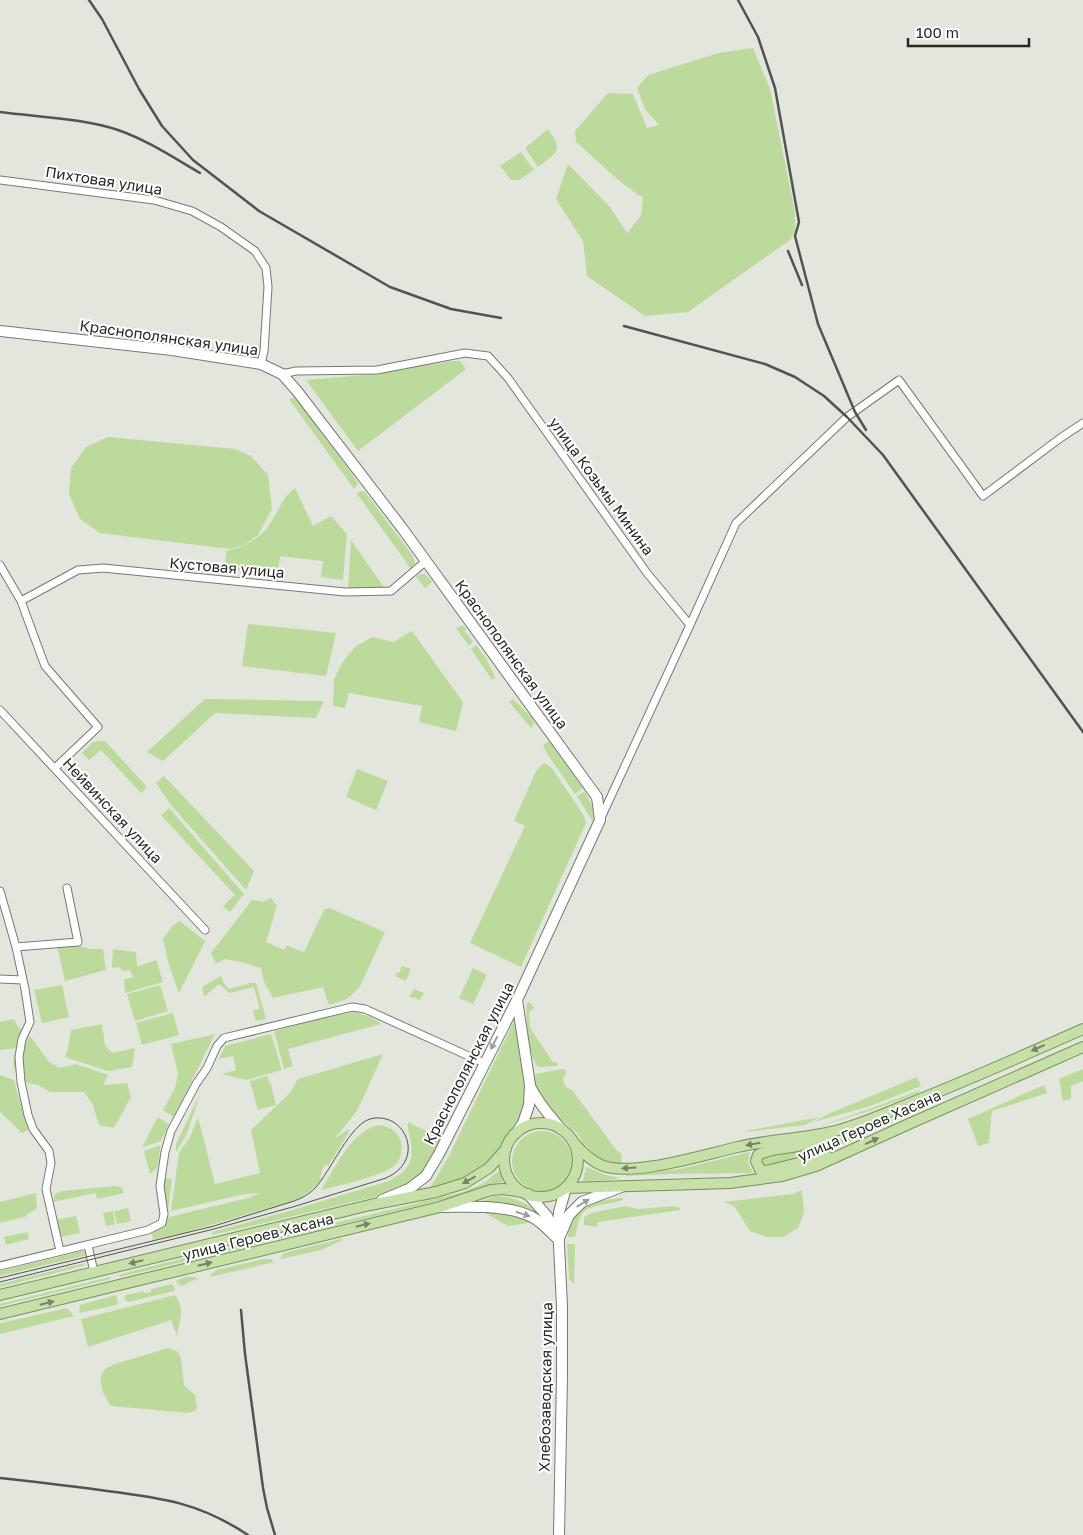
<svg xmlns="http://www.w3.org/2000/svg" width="1083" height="1535" viewBox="0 0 1083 1535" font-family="'Golos Text',sans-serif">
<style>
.green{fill:#bcda9c}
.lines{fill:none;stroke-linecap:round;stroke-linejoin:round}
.minor-casing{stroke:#767a72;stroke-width:9}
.secondary-casing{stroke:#767a72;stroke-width:12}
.primary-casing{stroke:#779257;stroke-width:12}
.minor{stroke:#fff;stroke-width:7}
.secondary{stroke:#fff;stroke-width:10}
.primary{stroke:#c7e0aa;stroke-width:10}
.tram{stroke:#52544f;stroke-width:1}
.rail{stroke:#52544f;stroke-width:2.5}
.oneway{fill:#9e9f9d}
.oneway2{fill:#778468}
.labels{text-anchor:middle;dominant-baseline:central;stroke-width:4;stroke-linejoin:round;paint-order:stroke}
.street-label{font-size:15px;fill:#272925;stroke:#fff}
</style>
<rect width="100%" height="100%" fill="#e2e6dd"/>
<path class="green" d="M753,48L770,89L795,212V231L790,240L688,312L645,316L587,276L583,241L556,199L568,164L610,207L627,233L641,216L643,198C618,182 598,161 576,142L575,131L608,93L633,94L647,128L659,125L645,109L637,88L648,75L719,53Z
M548,129C564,152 557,152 538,167L525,148Z
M521,152L534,170L519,180H511L500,166Z
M453,361H460L466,369L358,451L306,380L365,375Z
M293,398L296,399L353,475L358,484L354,489L289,399Z
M108,437L235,449L251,456L268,475L272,509L258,535L246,544L230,549L100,533L80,519L69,494L71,468L86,447Z
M295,488L313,526L331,516L347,534L343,580L321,577L323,561L280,556L278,572L225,570L226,551C246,546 263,538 273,519C282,504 281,500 295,488Z
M361,491L365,492L413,556L415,564L411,569L357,494Z
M351,540L385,589H348Z
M421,574L426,575L432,582L425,588L416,576Z
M248,624L336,633L326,676L242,666Z
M461,626H463L466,629L465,631L473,642L469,646L456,628Z
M412,631L463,702L456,731L419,722L422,706L349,693L345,708L333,706L334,679L342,663L355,647L372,637L393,642Z
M476,645L486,658L495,677L492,680L471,649Z
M205,699L324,701L316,718L215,713L163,761L147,752Z
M513,699L532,718L534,724L531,728L509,702Z
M101,741L106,742L147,787L141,793L101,750L89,760L82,753L93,742Z
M549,741L583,788L575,794L548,755L543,745Z
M544,763L552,768L584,816L586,823L521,967L470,943L525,826L514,821L536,771Z
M357,769L388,781L376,810L346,797Z
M164,776L254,871L246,890L171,805L156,783Z
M585,791L594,811L593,822L577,796Z
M169,808L244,894L230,912L223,906L235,895L161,815Z
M271,898L277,906L266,942L284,950L287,946L304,952L324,910L329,908L385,932L359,988L347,999L329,1005L323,987L273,998L264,982L261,968L241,962L225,959L216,964L211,953L252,900L263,902Z
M180,921L205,941L179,993L168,962L163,939L173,925Z
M77,945L89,949H103L106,970L65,981L57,946Z
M113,949L136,952L137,967L156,960L163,982L125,993L124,980L135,976H133L130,970L122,971L120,967L112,968Z
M402,966L411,969L406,981L395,976L397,972L399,973Z
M473,968L487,975L473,1004L459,998Z
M221,976L223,982L229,989L250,983H256L266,1019L256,1021L253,1010L260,1009L254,987L230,993L219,984L204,997L202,987Z
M62,985L69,1017L42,1023L34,990Z
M160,985L168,1011L135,1021L127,994Z
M414,989L424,993L420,1000L413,997L412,998L409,997Z
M529,1002L531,1003L534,1008L529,1012L530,1028L553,1062L558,1063L557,1066L538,1067C528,1056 525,1018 527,1003Z
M346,1012C360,1012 370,1016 381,1024L288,1049L293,1066L284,1069L274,1031Z
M173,1013L179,1035L142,1045L136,1023Z
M14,1019L18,1027L22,1030L19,1048L0,1050V1022Z
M515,1019L526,1086L525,1113L490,1160L483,1167L457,1181L430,1188L449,1156Z
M102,1024L105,1045L112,1053L135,1048L132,1067L108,1071L65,1057L68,1049L71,1030Z
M215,1034L174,1117L163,1110L175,1088L178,1074L171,1044Z
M271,1034L282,1070L246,1080L222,1074L236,1070L233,1056L219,1059L225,1046Z
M30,1036L49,1062L60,1068L76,1064L108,1075L103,1085L127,1083L131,1097L114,1128L99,1125L93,1105L84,1092H50L38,1085L27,1083L14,1069L13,1060Z
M383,1054L357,1111L335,1138L349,1129L348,1134L328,1166L325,1165L321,1172L322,1173L320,1177L322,1178C313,1191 303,1197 289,1202L190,1231L153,1240L152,1233L164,1227L169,1217L252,1197L259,1193L245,1194L171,1211L179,1153L190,1137L198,1117L215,1184L260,1173L251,1130L290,1093L298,1079Z
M562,1069L566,1070V1073L563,1079C564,1085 566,1088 572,1090L617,1151L622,1154L621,1163L608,1161L597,1156L582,1142L577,1133L545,1106L536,1089L534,1078L536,1074Z
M1083,1069V1081L1071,1086V1099L1063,1101L1059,1079Z
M0,1075L14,1080L28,1130L22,1133L0,1112Z
M267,1076L270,1084H271L276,1105L258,1110L250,1081Z
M917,1077L921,1086L870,1106L814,1122L828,1114Z
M1044,1085L1047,1093L992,1111L989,1143L978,1146L968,1119Z
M920,1090L918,1093C885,1106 851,1117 817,1127L875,1107Z
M200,1094L187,1134L176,1152V1144Z
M949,1095L846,1143L770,1166H763L761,1161L762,1157L767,1155L812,1149L833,1142L880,1124Z
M158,1117L169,1124L161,1141L143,1147V1145Z
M820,1117L805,1125L746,1132V1131Z
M408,1122L442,1139L422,1175L416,1182L383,1195L212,1235V1232L289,1211L389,1181C409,1170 415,1162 410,1138C409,1132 407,1128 408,1122Z
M378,1125C387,1126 396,1129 400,1139C403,1148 402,1158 395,1165C386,1175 337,1186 321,1190C335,1169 351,1131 378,1125Z
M512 1161a30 30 0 1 1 60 0a30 30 0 1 1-60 0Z
M161,1145C157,1157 162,1168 150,1174L144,1151Z
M750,1152L748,1162L753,1173L668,1174L627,1176L626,1175L680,1169Z
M586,1167L606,1175L620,1178L610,1180L583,1181Z
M500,1170L503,1182L482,1187L446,1199L120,1277L119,1275L125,1273L217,1250L278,1237L463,1192L484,1183Z
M164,1178L172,1179L168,1210C163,1200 163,1189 164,1178Z
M116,1186L121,1187L124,1193L97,1199L96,1193L53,1202L55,1194L62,1191Z
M802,1190L804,1213L798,1228L783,1237H767L750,1231L734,1206L724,1202L793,1194Z
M36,1193L37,1208L24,1217L0,1223V1202Z
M495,1196C516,1196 531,1205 545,1220L480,1202Z
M620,1198H623V1200C612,1205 590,1203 582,1214C578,1220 577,1229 575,1237H568C568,1205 594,1201 620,1198Z
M625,1206L638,1209L675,1206L680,1208V1210L598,1222L597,1227L584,1225V1217L592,1213Z
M128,1208L131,1221L117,1224L114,1211Z
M480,1210L523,1217L534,1222L508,1226Z
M113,1211L115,1224L106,1226L103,1213Z
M76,1216L80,1233L61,1237L57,1220Z
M28,1232L29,1239L6,1245L4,1237Z
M341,1239L343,1240L321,1250L281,1259V1257L284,1253Z
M567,1244H575L574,1284L569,1279Z
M81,1251H85L87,1255L0,1276V1271Z
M263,1259H271L274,1262L210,1277L211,1274L217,1270Z
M85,1263L83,1266L0,1287V1284Z
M110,1277L111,1279L0,1306V1304Z
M185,1277H194L199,1279L191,1281L182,1286L177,1283L176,1281Z
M172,1284L175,1288L174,1291L128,1302L124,1299L126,1295L143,1291L144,1293L151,1292V1289Z
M116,1295L118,1302L116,1305L79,1313L80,1305Z
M175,1295C186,1310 179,1320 177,1336L171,1320L88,1347L81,1319Z
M67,1308L74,1316L0,1334V1324L1,1323Z
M168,1348L178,1352L181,1359L184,1385L195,1395L197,1408L194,1411L188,1413L111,1406C104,1397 96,1380 104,1370C107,1367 111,1366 115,1364Z"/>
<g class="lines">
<g class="minor-casing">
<path id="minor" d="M0,180L154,200L192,211L221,227L255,251L266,268L268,287L264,351L261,364
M282,374L296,371L377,370L465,353L488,356L508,378L647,573L690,625
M0,565L21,601L45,666L98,727L55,768
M21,601L78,570L103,568L345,592L391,591L426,561
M0,710L205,930
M600,820L690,625L736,523L847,417L899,380L983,496L1059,439L1083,423
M0,891L16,947L25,989L30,1022L22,1039L19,1057L21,1082L28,1115L33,1129L49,1151L51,1163L46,1189L60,1251
M16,947L78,942L67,888
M0,979L23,980
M88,1245L94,1272
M0,1266L148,1230L162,1223L164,1214L160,1186L165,1152L171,1131L196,1084L207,1068L217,1046L224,1038L352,1007L365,1009L484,1063"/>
</g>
<g class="secondary-casing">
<path id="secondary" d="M0,331L172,350L261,364L282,374L297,391L402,528L597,797L600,820L517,1000L439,1154L426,1176L409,1189L382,1200
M517,1000L530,1085L529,1105L523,1123L517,1132
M531,1088C539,1104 550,1116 561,1129
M528,1194L547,1216L555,1232
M442,1207C471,1207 505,1204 532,1217C542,1222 550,1232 559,1240
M560,1236L569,1215L582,1202L621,1187
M559,1535L562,1376V1306L558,1225L559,1212L566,1188"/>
</g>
<g class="primary-casing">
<path id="primary" d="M504 1160a37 37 0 1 1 74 0a37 37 0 1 1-74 0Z
M827,1136C816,1141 805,1145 792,1147C780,1149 768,1149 758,1155L756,1161L760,1170L766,1171L827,1156
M575,1144C583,1153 590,1160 601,1165C631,1178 706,1154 738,1147C771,1139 806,1139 839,1130C864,1123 889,1112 913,1102C970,1079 1027,1054 1083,1029
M566,1188L730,1183L782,1176L816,1166L911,1123L1083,1047
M0,1295L370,1205L436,1192L465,1183L489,1168L506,1149
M0,1314L440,1207L491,1190L503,1189L522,1192"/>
</g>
<use href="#minor" class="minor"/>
<use href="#secondary" class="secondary"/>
<use href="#primary" class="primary"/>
<path class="tram" d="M0,1278L214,1226L294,1201C302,1198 310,1194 316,1187C331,1170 350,1125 370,1119C405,1110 427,1160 386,1178L296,1206L214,1229L0,1282"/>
<path class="rail" d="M89,0L102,19L139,89L162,126L193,160L259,211L390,287L451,309L501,318
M738,0L758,37L775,88L799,222L795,236L818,324L855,412L866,430
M0,112C37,117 83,118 118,130C147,140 174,158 200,173
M788,251L802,285
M624,326L765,364L795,377L824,396L847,417L883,455L1083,732
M241,1310L245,1354L263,1488L267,1508L275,1535
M0,1478C36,1482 71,1486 107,1491C163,1498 200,1503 248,1535"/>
</g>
<defs><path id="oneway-solid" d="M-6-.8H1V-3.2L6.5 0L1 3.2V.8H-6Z" transform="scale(1.25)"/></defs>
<g class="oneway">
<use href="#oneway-solid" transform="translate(494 1043) rotate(117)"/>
<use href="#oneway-solid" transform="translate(583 1203) rotate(-31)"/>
<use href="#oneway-solid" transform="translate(523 1214) rotate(17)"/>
</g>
<g class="oneway2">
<use href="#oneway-solid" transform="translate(1038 1048) rotate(156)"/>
<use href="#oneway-solid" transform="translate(872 1141) rotate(-25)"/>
<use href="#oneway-solid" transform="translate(753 1144) rotate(170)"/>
<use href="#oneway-solid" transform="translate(629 1168) rotate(176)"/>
<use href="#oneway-solid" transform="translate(469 1180) rotate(151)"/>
<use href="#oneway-solid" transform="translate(363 1225) rotate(-13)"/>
<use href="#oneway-solid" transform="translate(136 1262) rotate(167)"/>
<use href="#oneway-solid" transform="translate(205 1264) rotate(-14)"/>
<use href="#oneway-solid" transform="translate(47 1303) rotate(-14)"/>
</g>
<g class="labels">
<g class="street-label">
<text transform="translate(104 180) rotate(9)">Пихтовая улица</text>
<text transform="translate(169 337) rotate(8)">Краснополянская улица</text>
<text transform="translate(602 486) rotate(54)">улица Козьмы Минина</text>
<text transform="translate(227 567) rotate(5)">Кустовая улица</text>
<text transform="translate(512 654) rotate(54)">Краснополянская улица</text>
<text transform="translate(113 810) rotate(47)">Нейвинская улица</text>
<text transform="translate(468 1063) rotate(-63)">Краснополянская улица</text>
<text transform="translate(869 1125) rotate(-24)">улица Героев Хасана</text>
<text transform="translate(258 1236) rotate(-14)">улица Героев Хасана</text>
<text transform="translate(545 1387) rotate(-89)">Хлебозаводская улица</text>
</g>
</g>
<path d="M908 38v8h121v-8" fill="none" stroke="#272925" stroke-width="2.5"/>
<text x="916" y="38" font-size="15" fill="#272925" stroke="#ffffff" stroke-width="4" paint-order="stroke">100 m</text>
</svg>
